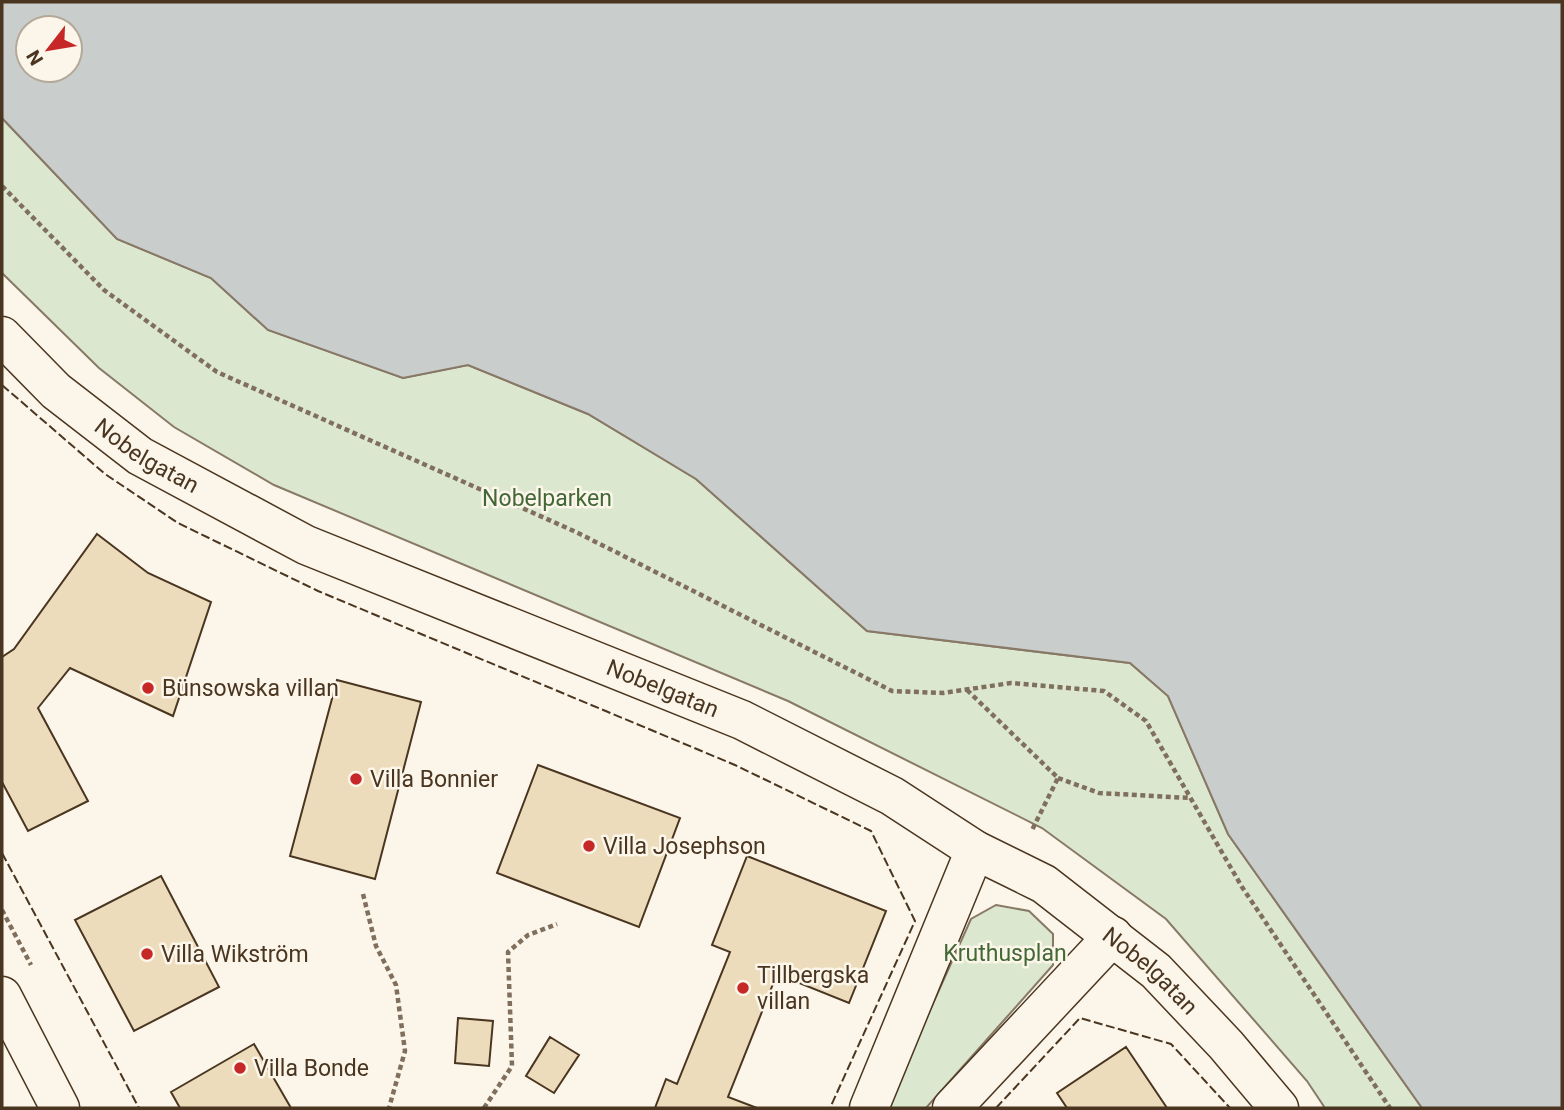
<svg xmlns="http://www.w3.org/2000/svg" width="1564" height="1110" viewBox="0 0 1564 1110" font-family="Roboto,sans-serif">
<style>
.green{fill:#dce7d0;stroke:#887966;stroke-width:2}
.water{fill:#c9cecd;stroke:#887966;stroke-width:2;fill-rule:evenodd}
.building{fill:#ecdcbc;stroke:#4a3520;stroke-width:2}
.lines{fill:none;stroke-linecap:round;stroke-linejoin:round}
.street-casing{stroke:#4a3520;stroke-width:41}
.secondary-casing{stroke:#4a3520;stroke-width:41}
.path{stroke:#7f6f5c;stroke-width:4.5;stroke-dasharray:5 3.5;stroke-linecap:butt}
.street{stroke:#fbf6e9;stroke-width:38}
.secondary{stroke:#fbf6e9;stroke-width:38}
.fence{stroke:#4a3520;stroke-width:2;stroke-dasharray:9 3.5;stroke-linecap:butt}
.poi-dot{fill:#c62828;stroke:#fbf6e9;stroke-width:2.5}
.labels{text-anchor:middle;dominant-baseline:central;stroke-width:5;stroke-linejoin:round;paint-order:stroke}
.street-label{font-size:23px;fill:#4a3520;stroke:#fbf6e9}
.park-label{font-size:23px;fill:#436837;stroke:#fbf6e9}
.poi-label{font-size:23px;fill:#4a3520;stroke:#fbf6e9;text-anchor:start}
</style>
<rect width="100%" height="100%" fill="#fbf6e9"/>
<path class="green" d="M2,118L117,239L211,278L268,330L403,378L468,365L588,414L696,479L867,631L1130,663L1168,696L1228,834L1422,1108H1325L1307,1081L1166,919L1042,828L788,701L274,485L174,427L99,368L2,273Z
M996,905L1029,911L1053,934V965L926,1108H886L971,919Z"/>
<path class="water" d="M2,2H1562V1108H1422L1228,834L1168,696L1130,663L867,631L696,479L588,414L468,365L403,378L268,330L211,278L117,239L2,118ZM28,28H70V70H28Z"/>
<path class="building" d="M97,534L148,573L211,602L173,716L70,668L38,708L88,801L28,831L2,782V657L14,649Z
M337,680L421,702L375,879L290,856Z
M538,765L680,818L639,927L497,873Z
M747,856L886,911L849,1003L777,974L728,1097L757,1108H655L666,1079L677,1084L730,952L712,945Z
M161,876L219,987L134,1031L75,920Z
M458,1018L493,1021L489,1066L455,1063Z
M550,1037L579,1055L554,1093L526,1076Z
M254,1044L291,1108H180L171,1092Z
M1126,1047L1167,1108H1067L1057,1093Z"/>
<g class="lines">
<g class="street-casing">
<g id="street">
<path id="s1" d="M2,336L56,391L140,456L306,545L742,720L892,796L975,850L1044,884L1156,971L1226,1045L1279,1108"/>
<path d="M869,1108L975,850"/>
<path d="M952,1108L1113,936"/>
</g>
</g>
<g class="secondary-casing">
<path id="secondary" d="M2,996L60,1108"/>
</g>
<path class="path" d="M2,186L104,290L217,372L576,532L892,691L943,693L1011,683L1104,691L1146,721L1242,887L1390,1108
M967,690L1058,778L1031,832
M1058,778L1099,793L1190,798
M363,894L376,946L396,985L405,1051L389,1108
M2,910L31,965
M484,1108L512,1066L508,952L528,935L557,924"/>
<use href="#street" class="street"/>
<use href="#secondary" class="secondary"/>
<path class="fence" d="M2,385L105,474L178,523L318,591L735,765L871,831L915,921L830,1108
M2,853L139,1108
M996,1108L1080,1018L1171,1044L1230,1108"/>
</g>
<g class="poi-dot">
<circle cx="148" cy="688" r="7"/>
<circle cx="356" cy="779" r="7"/>
<circle cx="589" cy="846" r="7"/>
<circle cx="147" cy="954" r="7"/>
<circle cx="743" cy="988" r="7"/>
<circle cx="240" cy="1068" r="7"/>
</g>
<g class="labels">
<g class="street-label">
<text stroke="none"><textPath href="#s1" startOffset="189">Nobelgatan</textPath></text>
<text stroke="none"><textPath href="#s1" startOffset="756">Nobelgatan</textPath></text>
<text stroke="none"><textPath href="#s1" startOffset="1323">Nobelgatan</textPath></text>
</g>
<g class="park-label">
<text x="547" y="498">Nobelparken</text>
<text x="1005" y="953">Kruthusplan</text>
</g>
<g class="poi-label">
<text x="162" y="688">Bünsowska villan</text>
<text x="370" y="779">Villa Bonnier</text>
<text x="603" y="846">Villa Josephson</text>
<text x="161" y="954">Villa Wikström</text>
<text x="757" y="975">Tillbergska<tspan x="757" dy="26">villan</tspan></text>
<text x="254" y="1068">Villa Bonde</text>
</g>
</g>
<rect width="1564" height="1110" fill="none" stroke="#4a3520" stroke-width="7"/>
<g transform="translate(49 49) rotate(239)"><circle r="33" fill="#fbf6e9" stroke="#b4a999" stroke-width="2"/>
<path d="M0-5L12 26L0 18L-12 26Z" fill="#c62828"/>
<text y="-10" font-size="19" font-weight="bold" text-anchor="middle" fill="#4a3520">N</text>
</g>
</svg>
